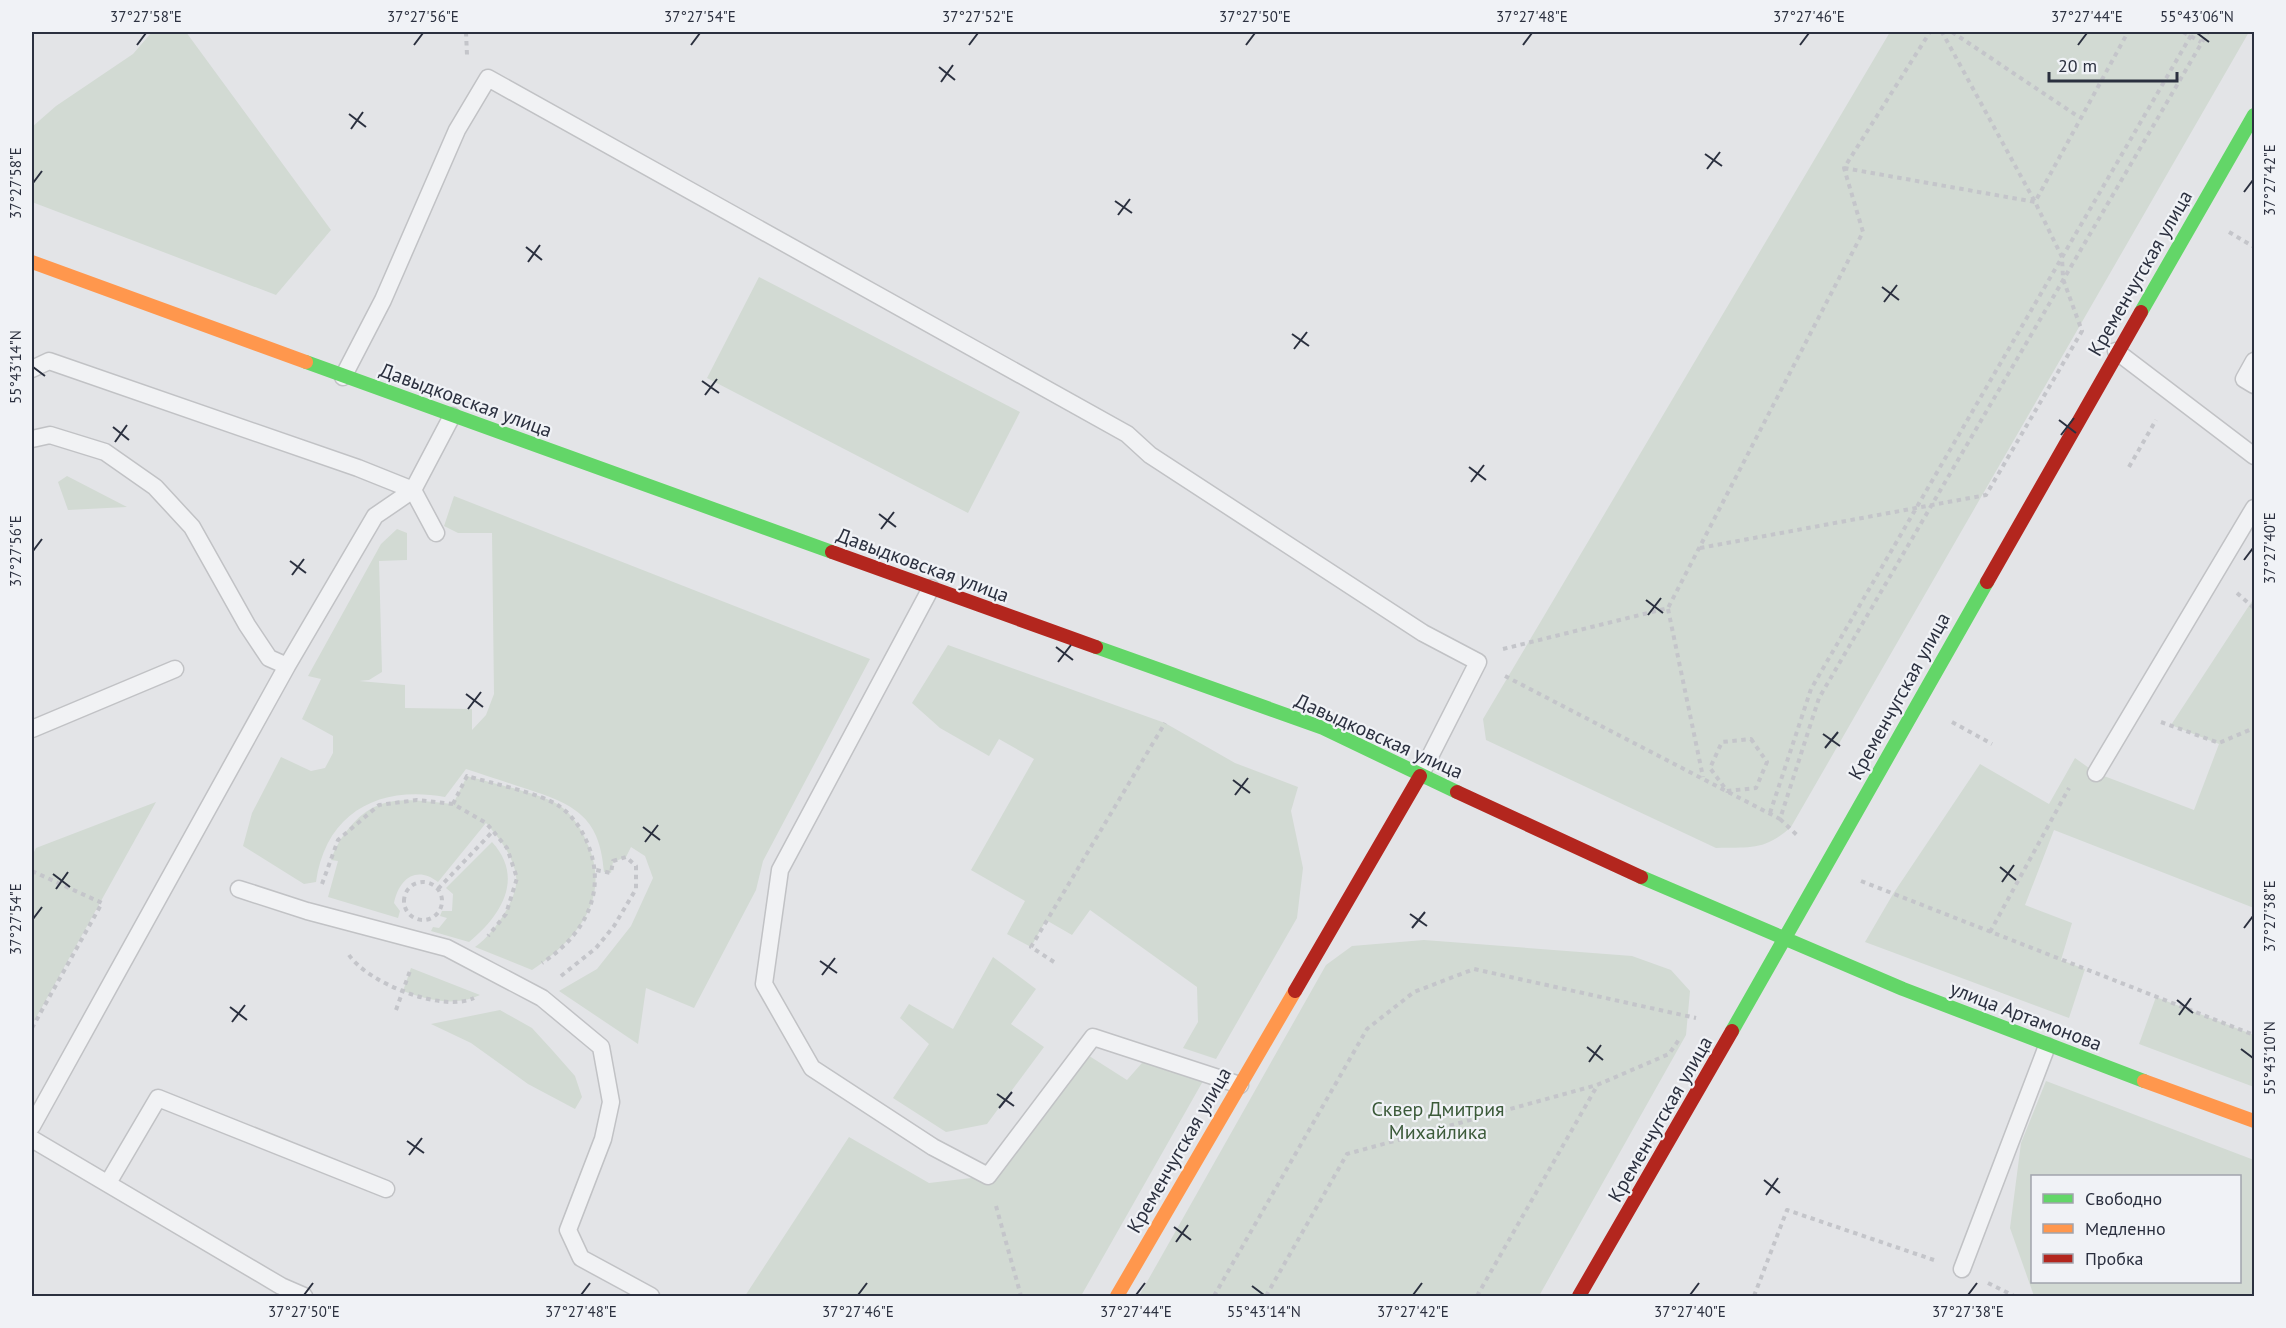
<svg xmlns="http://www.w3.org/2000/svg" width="2286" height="1328" viewBox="0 0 2286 1328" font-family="'PT Sans',sans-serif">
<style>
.green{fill:#d2dad3;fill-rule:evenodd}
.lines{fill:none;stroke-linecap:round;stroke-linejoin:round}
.lane-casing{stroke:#c1c2c5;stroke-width:19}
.path{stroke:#c4c5ca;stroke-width:4;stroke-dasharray:4.5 4.5;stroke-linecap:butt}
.lane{stroke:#f1f2f4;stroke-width:16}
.fast{stroke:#63d668;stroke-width:14}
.slow{stroke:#ff974d;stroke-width:14}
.jam{stroke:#b3261e;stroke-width:14}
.ticks{fill:none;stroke:#2b303f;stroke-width:2}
.labels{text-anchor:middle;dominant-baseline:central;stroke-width:4.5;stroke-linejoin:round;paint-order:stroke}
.street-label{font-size:20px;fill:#2b303f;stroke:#f0f2f6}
.park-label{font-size:20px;fill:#3b5a39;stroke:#f0f2f6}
.neatline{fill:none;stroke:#2b303f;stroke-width:2}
.ticks-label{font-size:15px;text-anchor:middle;fill:#2b303f}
</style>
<rect width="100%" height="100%" fill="#e3e4e7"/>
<path class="green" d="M152,32H186L331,230L276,295L32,202V127L56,106L133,54Z
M1890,32H2249L1791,827C1764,851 1751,847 1716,848L1486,740L1483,719Z
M759,277L1020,412L968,513L707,378Z
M67,476L127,507L68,510L58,482Z
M454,496L870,659L763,861L756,890L694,1008L646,988L638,1044L559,991L597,969L631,926L653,878L645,856L631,847L626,857L613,862L611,873L604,872C600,815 573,804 524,788C505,782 485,775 466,769L445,797C379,785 326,812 316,882L304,884L243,846L252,813L281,757L311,771L325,768L333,753V736L302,719L321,679L308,676L381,544L397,529L407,533V560L379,561L382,672L369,680L359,681L405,685V708L472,709V730L486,715L494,694L492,533H458L444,526Z
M2254,598V908L2054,830L2025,905L2072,923L2061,960L2085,969L2069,1018L1865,942L1893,894L1980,764L2049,804L2075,758L2096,773L2194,810L2219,744L2171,725Z
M948,645L1165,723L1235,763L1298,787L1291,811L1303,868L1297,918L1216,1059L1183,1048L1198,1022L1197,987L1090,910L1072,935L1046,920L1031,947L1007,934L1025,901L971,870L1034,759L999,739L989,756L940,728L912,703Z
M467,776C491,783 539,793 559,805C573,815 582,830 588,845C612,900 575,941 532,970L475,947C492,936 520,897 516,876C513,855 499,838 486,823L438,882C416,865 399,879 394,903L400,911L398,918L328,897L338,861L331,860C338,839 357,813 379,805C401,796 430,802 453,804Z
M156,802L32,1025V856L36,848Z
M492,842C525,878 501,916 469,942L431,931L433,927L439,928L447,918L440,916L442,911H452L453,894L446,888Z
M1424,940L1632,956L1671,970L1690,991L1686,1035L1539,1296H1139L1326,965L1352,946Z
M993,957L1036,989L1011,1024L1044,1047L987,1124L946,1132L893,1098L929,1044L900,1018L909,1004L953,1029Z
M411,968L480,995C454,1007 428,1000 403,991Z
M2156,997L2254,1035V1087L2139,1044Z
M500,1010L532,1028L553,1051L575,1076L582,1097L575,1109L528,1084L471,1043L431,1024Z
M1083,1052L1127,1080L1149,1055L1207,1074L1081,1296H745L849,1137L929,1183L988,1176Z
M2046,1081L2254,1160V1296H2034L2010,1228L2021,1143ZM2032,1176H2240V1282H2032Z"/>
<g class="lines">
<g class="lane-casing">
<path id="lane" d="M2116,351L2254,456
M2254,361L2244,379L2254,385
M32,369L49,361L358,468L413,490L436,533
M343,377L383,300L457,130L488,78L1127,434L1150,455L1423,633L1478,662L1420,776
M32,439L50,435L105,452L155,487L192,527L247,625L269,658L287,666
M931,588L780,870L764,984L812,1068L933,1147L988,1176L1093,1037L1240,1085
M32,729L175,669
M2096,773L2254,508
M239,889L307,911L447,948L542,998L601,1047L611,1102L603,1139L568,1230L581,1258L651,1296
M32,1126L287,666L375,516L413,490L452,416
M32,1139L281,1286L304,1296
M108,1183L158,1098L386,1189
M1962,1269L2047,1046"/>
</g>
<path class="path" d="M466,32L467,55
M1952,32L2079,117
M2183,32L2201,42
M1844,168L2035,202L2128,32
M2229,232L2254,247
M2129,467L2156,420
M1700,548L1986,495L2082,331L2063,279L2062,257L2035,202L1942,32
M2237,593L2254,608
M1668,609L1703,777
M1503,649L1668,608L1863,232L1844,168L1930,32
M1505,676L1780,819L1819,698L2208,32
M1952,722L1992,744
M2161,722L2219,743L2254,728
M1751,739L1767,762L1756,788L1727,791L1710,768L1722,742Z
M453,804L467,776C490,783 540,793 559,806C572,815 581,828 587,842C608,891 585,935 542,963
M1770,813L1811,689L2193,32
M1780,819L1799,837
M32,871L102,903L32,1028
M1861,881L2254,1035
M404 901a19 19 0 1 1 38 0a19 19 0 1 1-38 0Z
M322,884L338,840L379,805L417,800L453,804L486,823L493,831L507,848L517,878L506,914L488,936
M438,889L493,831
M1990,932L2069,788
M349,955C368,983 442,1013 474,998
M1054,962L1031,947L1165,723
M561,976L596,948L614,926L636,889V866L626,857L613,861L611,873L596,870
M396,1010L411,968
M996,1206L1021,1296
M1988,1283L2014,1296
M1214,1296L1367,1029L1414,992L1474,969L1696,1018
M1266,1296L1347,1154L1597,1085L1669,1054L1680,1038
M1477,1296L1597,1086
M1754,1296L1787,1210L1934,1260"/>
<use href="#lane" class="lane"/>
<path class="fast" d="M2141,312L2254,115
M306,362L832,552
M1096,647L1323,728L1457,792
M1641,877L1903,989L2144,1081
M1732,1031L1987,582"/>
<path class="slow" d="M32,262L306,362
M2144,1081L2254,1121
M1117,1296L1295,991"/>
<path class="jam" d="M832,552L1096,647
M1987,582L2141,312
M1457,792L1641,877
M1295,991L1420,776
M1579,1296L1732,1031"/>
</g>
<path class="ticks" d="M2197,33L2209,42M137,45L146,33M414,45L423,33M691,45L700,33M969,45L978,33M1246,45L1255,33M1523,45L1532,33M1800,45L1809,33M2078,45L2087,33M939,67L955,80M941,82L953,65M349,114L366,127M351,129L363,112M1705,154L1722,166M1707,169L1720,152M33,183L42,171M2244,192L2253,180M1115,201L1132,213M1118,215L1130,199M526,247L542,260M528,262L540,245M1882,287L1899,300M1884,302L1897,285M1292,334L1309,346M1294,349L1307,332M33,367L45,376M702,381L719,393M705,395L717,379M2059,420L2076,433M113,427L129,440M2061,435L2074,418M115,442L127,425M1469,467L1486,480M1471,482L1484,465M879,514L896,527M881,529L894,512M33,551L42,539M2244,560L2253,548M290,561L306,573M292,575L304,559M1646,600L1663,613M1648,615L1661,598M1056,647L1073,660M1058,662L1071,645M466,694L483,707M468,709L481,692M1823,734L1840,746M1825,748L1838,732M1233,780L1250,793M1235,795L1248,778M643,827L660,840M645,842L658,825M2000,867L2016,880M53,874L70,887M2002,882L2014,865M56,889L68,872M1410,914L1427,926M33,919L42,907M1412,928L1425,912M2244,928L2253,916M820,961L837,973M822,975L835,958M2177,1000L2193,1013M230,1007L247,1020M2179,1015L2191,998M232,1022L245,1005M1587,1047L1603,1060M2241,1049L2253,1058M1589,1062L1601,1045M997,1094L1014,1106M999,1108L1012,1092M407,1141L424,1153M409,1155L422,1138M1764,1180L1780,1193M1766,1195L1778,1178M1174,1227L1191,1240M1176,1242L1188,1225M1252,1286L1264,1295M304,1295L313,1283M581,1295L590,1283M858,1295L867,1283M1136,1295L1145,1283M1413,1295L1422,1283M1690,1295L1699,1283M1968,1295L1977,1283"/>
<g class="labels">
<g class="street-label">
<text transform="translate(2140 273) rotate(-60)">Кременчугская улица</text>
<text transform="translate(466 400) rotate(20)">Давыдковская улица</text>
<text transform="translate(923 565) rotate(20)">Давыдковская улица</text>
<text transform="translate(1899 696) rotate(-61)">Кременчугская улица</text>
<text transform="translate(1379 736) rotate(24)">Давыдковская улица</text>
<text transform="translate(2026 1016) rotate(21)">улица Артамонова</text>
<text transform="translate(1660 1119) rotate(-60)">Кременчугская улица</text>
<text transform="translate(1179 1150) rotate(-60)">Кременчугская улица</text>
</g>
<g class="park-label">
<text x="1438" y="1109">Сквер Дмитрия<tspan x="1438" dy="23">Михайлика</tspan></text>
</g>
</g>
<rect width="2286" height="1328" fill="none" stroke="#f0f2f6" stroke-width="66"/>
<rect x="2031" y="1175" width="210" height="108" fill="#f0f2f6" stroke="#a1a4ad" stroke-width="1.5"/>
<rect x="2043" y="1194" width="30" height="9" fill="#63d668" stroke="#a1a4ad" stroke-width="1.5"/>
<text x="2085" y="1205" font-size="18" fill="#2b303f">Свободно</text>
<rect x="2043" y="1224" width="30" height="9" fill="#ff974d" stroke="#a1a4ad" stroke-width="1.5"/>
<text x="2085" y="1235" font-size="18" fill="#2b303f">Медленно</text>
<rect x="2043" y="1254" width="30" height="9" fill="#b3261e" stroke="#a1a4ad" stroke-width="1.5"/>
<text x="2085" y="1265" font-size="18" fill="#2b303f">Пробка</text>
<path d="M2049 72v9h128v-9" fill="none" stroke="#2b303f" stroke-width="3"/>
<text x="2058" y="72" font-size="18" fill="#2b303f" stroke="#f0f2f6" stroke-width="4.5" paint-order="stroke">20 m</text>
<rect x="33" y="33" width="2220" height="1262" class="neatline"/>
<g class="ticks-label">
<text x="146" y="22">37°27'58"E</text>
<text x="423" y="22">37°27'56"E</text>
<text x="700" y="22">37°27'54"E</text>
<text x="978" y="22">37°27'52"E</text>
<text x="1255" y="22">37°27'50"E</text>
<text x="1532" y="22">37°27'48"E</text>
<text x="1809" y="22">37°27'46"E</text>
<text x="2087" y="22">37°27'44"E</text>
<text x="2197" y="22">55°43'06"N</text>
<text transform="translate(2270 180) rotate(-90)" y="5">37°27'42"E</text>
<text transform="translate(16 183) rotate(-90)" y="5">37°27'58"E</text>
<text transform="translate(16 367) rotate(-90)" y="5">55°43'14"N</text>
<text transform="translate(2270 548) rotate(-90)" y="5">37°27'40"E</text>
<text transform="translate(16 551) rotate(-90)" y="5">37°27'56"E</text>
<text transform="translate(2270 916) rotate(-90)" y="5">37°27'38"E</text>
<text transform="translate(16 919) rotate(-90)" y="5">37°27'54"E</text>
<text transform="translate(2270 1058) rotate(-90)" y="5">55°43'10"N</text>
<text x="304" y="1317">37°27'50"E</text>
<text x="581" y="1317">37°27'48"E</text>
<text x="858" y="1317">37°27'46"E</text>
<text x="1136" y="1317">37°27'44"E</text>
<text x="1264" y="1317">55°43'14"N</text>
<text x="1413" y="1317">37°27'42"E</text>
<text x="1690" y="1317">37°27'40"E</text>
<text x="1968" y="1317">37°27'38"E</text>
</g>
</svg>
